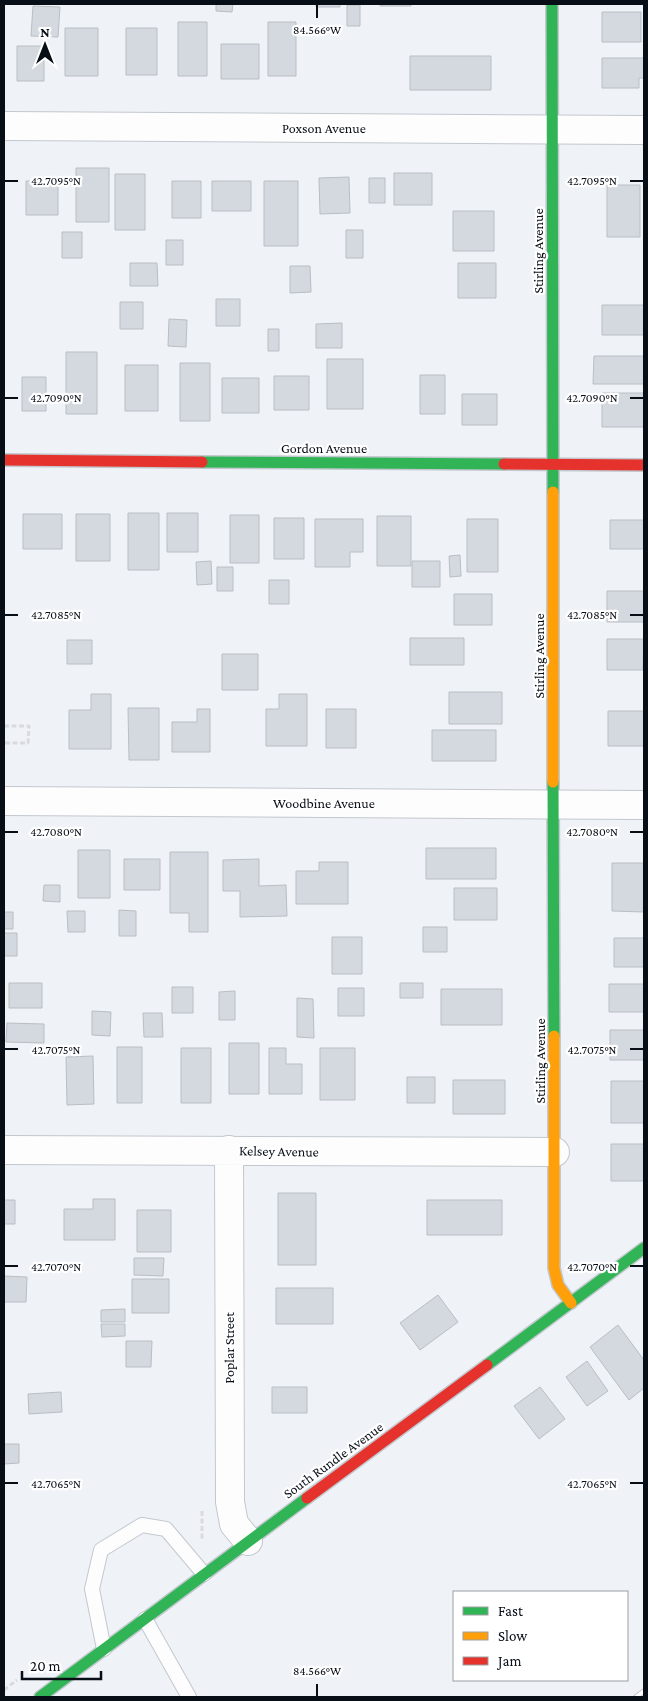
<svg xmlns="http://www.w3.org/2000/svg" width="648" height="1701" viewBox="0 0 648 1701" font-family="'Crimson Pro',serif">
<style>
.building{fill:#d4d9e0;stroke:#b9bec4}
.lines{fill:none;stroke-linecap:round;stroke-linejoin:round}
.lane-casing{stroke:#c2c8ce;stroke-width:16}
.street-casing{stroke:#c2c8ce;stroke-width:30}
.fast-casing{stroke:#c2c8ce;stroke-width:14}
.slow-casing{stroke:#c2c8ce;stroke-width:14}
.jam-casing{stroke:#c2c8ce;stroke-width:14}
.path{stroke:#d9dadd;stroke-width:3;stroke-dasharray:5 2.5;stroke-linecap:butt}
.lane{stroke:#fdfdfe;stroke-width:14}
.street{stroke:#fdfdfe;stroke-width:28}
.fast{stroke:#30b455;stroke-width:11}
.slow{stroke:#ff9f0a;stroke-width:11}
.jam{stroke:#e5322d;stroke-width:11}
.rail-casing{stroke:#c2c3c5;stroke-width:5.5}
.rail{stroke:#fff;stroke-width:4;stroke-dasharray:11;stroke-linecap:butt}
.ticks{fill:none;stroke:#080e16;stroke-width:2}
.labels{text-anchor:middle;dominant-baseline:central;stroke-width:4.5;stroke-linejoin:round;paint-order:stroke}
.street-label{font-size:14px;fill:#080e16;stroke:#fff}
.ticks-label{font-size:12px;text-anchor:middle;fill:#080e16;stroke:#fff;stroke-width:4.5;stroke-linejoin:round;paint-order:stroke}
</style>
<rect width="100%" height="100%" fill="#eff3f8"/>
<path class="building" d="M216,4H233L232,12L216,11Z
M316,4H340V7H316Z
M380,4H411V6H380Z
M347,5H360V26H347Z
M33,6L60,7L58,37L31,36Z
M602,12H641V42H602Z
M178,22H207V76H178Z
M268,22H296V76H268Z
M65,28H98V76H65Z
M126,28H157V75H126Z
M221,44H259V79H221Z
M17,46H44V81H17Z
M410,56H491V90H410Z
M602,58H644V78H639V88H602Z
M76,168H109V222H76Z
M394,173H432V205H394Z
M115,174H145V230H115Z
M349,177L350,213L320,214L319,178Z
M369,178H385V203H369Z
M26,181H58V215H26Z
M172,181H201V218H172Z
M212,181H251V211H212Z
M264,181H298V246H264Z
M607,185H640V237H607Z
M453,211H494V251H453Z
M346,230H363V258H346Z
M62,232H82V258H62Z
M166,240H183V265H166Z
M130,263H157L158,286H130Z
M458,263H496V298H458Z
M290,266H310L311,292L290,293Z
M216,299H240V326H216Z
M120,302H143V329H120Z
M602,305H644V335H602Z
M169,319L187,320L186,347L168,346Z
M342,323V348H316V324Z
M268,329H279V351H268Z
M66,352H97V414H66Z
M594,356H644V384H593Z
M327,359H363V409H327Z
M180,363H210V421H180Z
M125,365H158V411H125Z
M420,375H445V414H420Z
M274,376H309V410H274Z
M22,377H46V411H22Z
M222,378H259V413H222Z
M602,393H644V427H602Z
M462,394H497V425H462Z
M128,513H159V570H128Z
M167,513H198V552H167Z
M23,514H62V549H23Z
M76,514H110V561H76Z
M230,515H259V563H230Z
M377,516H411V566H377Z
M274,518H304V559H274Z
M315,519H363V552H350V567H315Z
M467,519H498V572H467Z
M610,520H644V549H610Z
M460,555L461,576L450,577L449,556Z
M211,561L212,584L197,585L196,562Z
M412,561H440V587H412Z
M217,567H233V591H217Z
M269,580H289V604H269Z
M607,591H644V622H607Z
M454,594H492V625H454Z
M410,638H464V665H410Z
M607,639H644L643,670H607Z
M67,640H92V664H67Z
M222,654H258V690H222Z
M449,692H502V724H449Z
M91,694H111V749H69V710H91Z
M279,694H307V746H266V709H279Z
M128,708H159V760H129Z
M197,709H210V752H172V722H197Z
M326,709H356V748H326Z
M608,711H644V746H608Z
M432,730H496V761H432Z
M426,848H496V879H426Z
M78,850H110V898H78Z
M170,852H208V932H189V913H170Z
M124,859H160V890H124Z
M259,859V886L286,885L287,916L240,917V891H223V860Z
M319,862H348V904H296V871H319Z
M612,863H644V912L612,911Z
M44,885H60V902L43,901Z
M454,888H497V920H454Z
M119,910L136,911V936H119Z
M67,911H85V932H68Z
M4,912H13V929H4Z
M423,927H447V952H423Z
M4,933H17V956H4Z
M332,937H362V974H332Z
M614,938H644V967H614Z
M9,983H42V1008H9Z
M400,983H423V998H400Z
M609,984H644V1012H609Z
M172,987H193V1013H172Z
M338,988H364V1016H338Z
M441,989H502V1025H441Z
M235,991V1020H219V992Z
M297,998L313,999L314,1038L297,1037Z
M92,1011L111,1012L110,1036L92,1035Z
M143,1013H162L163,1037H144Z
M7,1023L44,1024V1043L6,1042Z
M610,1030H644V1060H610Z
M229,1043H259V1094H229Z
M117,1047H142V1103H117Z
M181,1048H211V1103H181Z
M269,1048H286V1064H302V1094H269Z
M320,1048H355V1100H320Z
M93,1056L94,1104L67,1105L66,1057Z
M407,1077H435V1103H407Z
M453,1080H505V1114H453Z
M611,1081H644V1123H611Z
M611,1144H644V1181H611Z
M278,1193H316V1265H278Z
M93,1199H115V1240H64V1209H93Z
M4,1200H15V1224H4Z
M427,1200H502V1235H427Z
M137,1210H171V1252H137Z
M134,1258H164L163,1276L134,1275Z
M4,1276L27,1277L26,1302H4Z
M132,1279H169V1313H132Z
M276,1288H333V1324H276Z
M438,1295L458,1322L420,1350L400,1323Z
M125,1309V1322H101V1310Z
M101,1324H125V1336L102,1337Z
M618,1325L644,1360V1388L629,1400L590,1347Z
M126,1341H152L151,1367H126Z
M587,1361L608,1391L587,1406L566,1377Z
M272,1387H307V1413H272Z
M540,1387L565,1419L539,1439L514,1406Z
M61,1392L62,1412L29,1414L28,1394Z
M4,1444H19V1463L4,1464Z"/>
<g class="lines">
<g class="lane-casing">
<path id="lane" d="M145,1619L189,1697
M104,1649L92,1589L101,1550L142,1525L166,1529L204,1574"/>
</g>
<g class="street-casing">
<path id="street" d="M4,126L644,130
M4,801L644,805
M4,1150L555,1152
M229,1150L230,1502L234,1524L248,1541"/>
</g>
<g class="fast-casing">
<path id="fast" d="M552,4L553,492
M202,462L504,464
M553,782L554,1036
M487,1365L644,1248
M40,1697L307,1498"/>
</g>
<g class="slow-casing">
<path id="slow" d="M553,492V782
M554,1036V1268L558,1285L571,1303"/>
</g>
<g class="jam-casing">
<path id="jam" d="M4,460L202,462
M504,464L644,465
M307,1498L487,1365"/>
</g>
<path class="path" d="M4,726H29L28,743H4
M202,1511V1540
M4,1690L17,1680"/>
<use href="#lane" class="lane"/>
<use href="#street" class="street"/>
<use href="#fast" class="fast"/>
<use href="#slow" class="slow"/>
<use href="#jam" class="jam"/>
<g class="rail-casing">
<path id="rail" d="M636,1697L644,1691"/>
</g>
<use href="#rail" class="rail"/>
</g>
<path class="ticks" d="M317,5V18M5,181H18M630,181H643M5,398H18M630,398H643M5,615H18M630,615H643M5,832H18M630,832H643M5,1049H18M630,1049H643M5,1266H18M630,1266H643M5,1483H18M630,1483H643M317,1684V1696"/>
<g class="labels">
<g class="street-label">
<text x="324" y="128">Poxson Avenue</text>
<text transform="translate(538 251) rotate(-90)">Stirling Avenue</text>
<text x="324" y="448">Gordon Avenue</text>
<text transform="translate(539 656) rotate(-90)">Stirling Avenue</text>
<text x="324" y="803">Woodbine Avenue</text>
<text transform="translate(540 1061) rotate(-90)">Stirling Avenue</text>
<text transform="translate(279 1151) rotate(1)">Kelsey Avenue</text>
<text transform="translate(229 1348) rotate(-90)">Poplar Street</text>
<text transform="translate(333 1460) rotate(-36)">South Rundle Avenue</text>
</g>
</g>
<g class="ticks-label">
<text x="317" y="34">84.566°W</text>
<text x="56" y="185">42.7095°N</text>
<text x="592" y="185">42.7095°N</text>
<text x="56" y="402">42.7090°N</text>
<text x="592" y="402">42.7090°N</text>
<text x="56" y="619">42.7085°N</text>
<text x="592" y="619">42.7085°N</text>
<text x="56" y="836">42.7080°N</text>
<text x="592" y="836">42.7080°N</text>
<text x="56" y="1054">42.7075°N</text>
<text x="592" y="1054">42.7075°N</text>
<text x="56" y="1271">42.7070°N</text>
<text x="592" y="1271">42.7070°N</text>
<text x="56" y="1488">42.7065°N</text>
<text x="592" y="1488">42.7065°N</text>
<text x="317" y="1675">84.566°W</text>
</g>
<rect width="648" height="1701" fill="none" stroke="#080e16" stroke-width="10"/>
<rect x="453" y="1591" width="175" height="90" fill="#ffffff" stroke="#9c9fa2"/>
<rect x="463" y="1607" width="25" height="8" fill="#30b455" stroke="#9c9fa2"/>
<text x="498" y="1616" font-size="15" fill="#080e16">Fast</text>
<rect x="463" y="1632" width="25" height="8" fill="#ff9f0a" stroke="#9c9fa2"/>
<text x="498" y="1641" font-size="15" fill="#080e16">Slow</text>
<rect x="463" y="1657" width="25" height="8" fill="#e5322d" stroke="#9c9fa2"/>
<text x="498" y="1666" font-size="15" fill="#080e16">Jam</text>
<g transform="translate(45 45)" stroke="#ffffff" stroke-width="4" paint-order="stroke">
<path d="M0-4L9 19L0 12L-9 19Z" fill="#080e16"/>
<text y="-8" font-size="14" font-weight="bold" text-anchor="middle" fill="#080e16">N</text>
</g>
<path d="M22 1671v8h79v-8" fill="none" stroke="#080e16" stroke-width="2.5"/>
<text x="30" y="1671" font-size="15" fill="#080e16" stroke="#ffffff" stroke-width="4" paint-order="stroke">20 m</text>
</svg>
